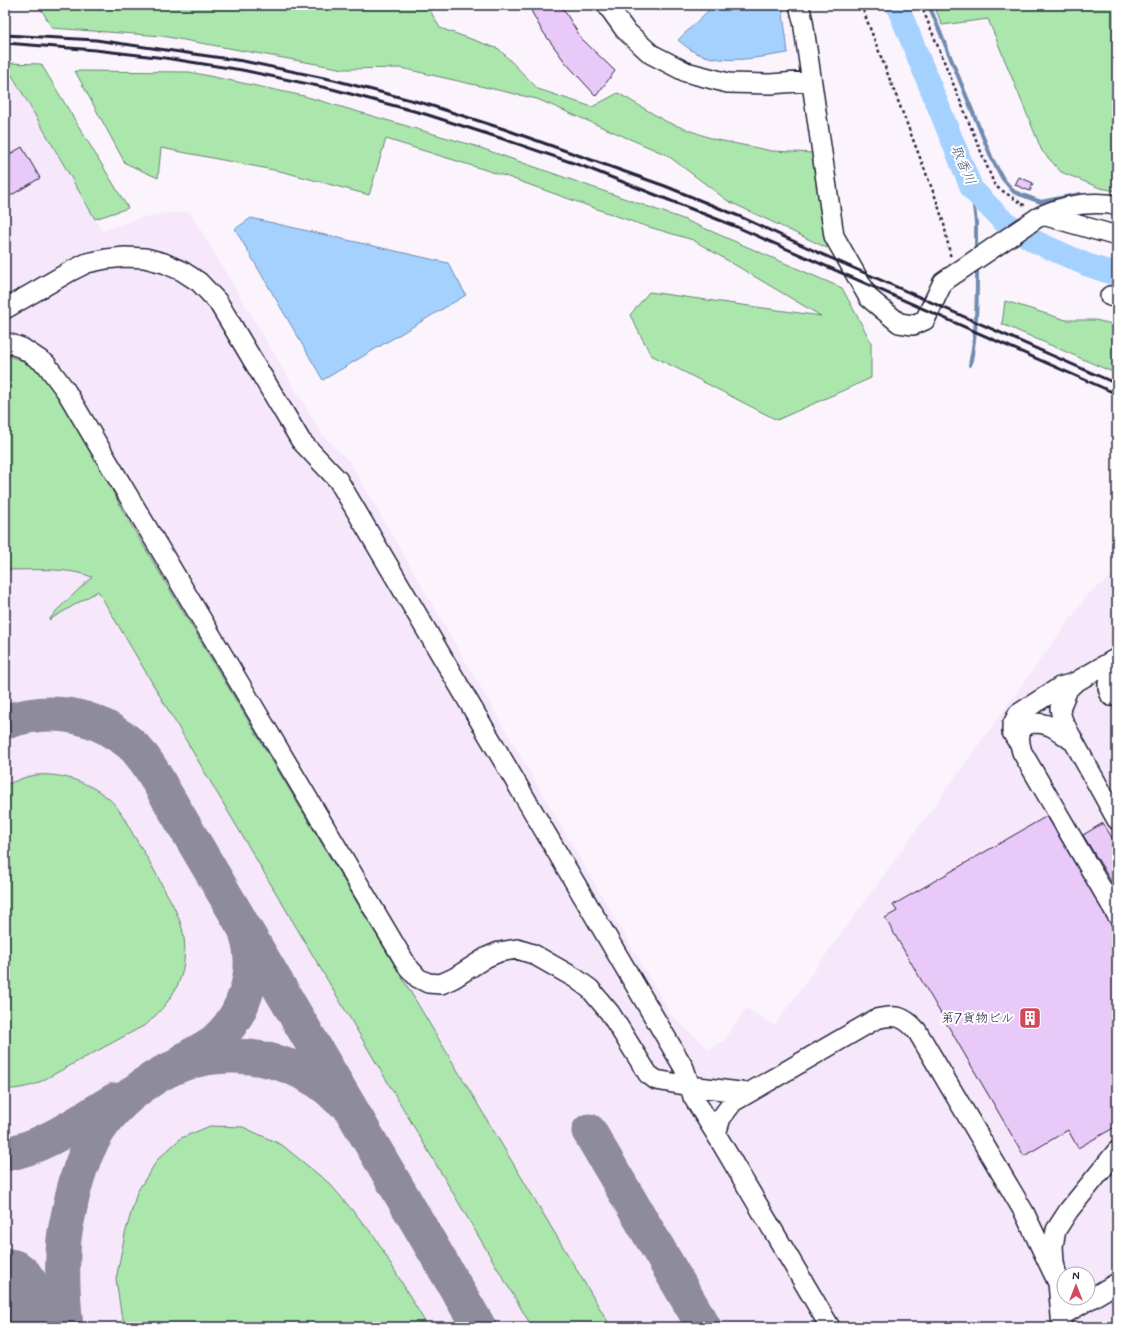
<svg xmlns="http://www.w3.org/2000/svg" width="1122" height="1332" viewBox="0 0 1122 1332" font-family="Mynerve,'Klee One',sans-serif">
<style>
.built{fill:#f6e7fb;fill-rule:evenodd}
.green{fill:#abe6ac;stroke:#668474}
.water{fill:#a4d1fe;stroke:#708bb0}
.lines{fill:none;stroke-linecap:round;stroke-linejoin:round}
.stream{stroke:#708bb0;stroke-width:4}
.river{stroke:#a4d1fe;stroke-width:23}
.taxiway{stroke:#8e8b9c;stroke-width:35}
.runway{stroke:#8e8b9c;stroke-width:88}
.building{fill:#e9c9f7;stroke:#22223b}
.minor-casing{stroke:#22223b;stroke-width:22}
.path{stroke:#22223b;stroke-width:2.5;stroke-dasharray:3 3;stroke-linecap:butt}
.minor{stroke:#fff;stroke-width:19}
.rail{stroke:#22223b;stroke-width:3}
.labels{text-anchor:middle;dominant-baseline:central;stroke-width:4;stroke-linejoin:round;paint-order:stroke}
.poi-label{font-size:13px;fill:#22223b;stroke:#fff;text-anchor:end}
.water-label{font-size:14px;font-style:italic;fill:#495776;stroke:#fff}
</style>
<rect width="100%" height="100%" fill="#fbf4fd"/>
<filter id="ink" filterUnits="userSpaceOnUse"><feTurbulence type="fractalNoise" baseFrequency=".025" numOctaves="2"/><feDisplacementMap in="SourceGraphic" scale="8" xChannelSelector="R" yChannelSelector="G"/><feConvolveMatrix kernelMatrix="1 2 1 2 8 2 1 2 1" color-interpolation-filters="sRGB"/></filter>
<g filter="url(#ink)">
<path class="built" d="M5,65L102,231L132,220L152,216L166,213L190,212L322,435L349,461L671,1015L709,1049L724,1041L746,1008L774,1026L1089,593L1117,573V1327H5ZM1064,1274H1088V1298H1064Z"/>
<path class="green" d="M39,5H427L440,28L499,49L538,89L592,107L618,93L667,122L713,139L772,151L814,153L827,248L728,201L667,155L537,99L401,68L344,69L162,36L52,28Z
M934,5H1117V191L1100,188L1061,172L1042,151L988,19L942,25Z
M5,63L41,64L128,208L95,219Z
M75,71L190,72L304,96L475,146L683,219L842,288L871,342V378L777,420L651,355L630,315L649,292L821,316L693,240L639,224L505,176L386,139L369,195L284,172L161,148L158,178L125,163Z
M1005,301L1066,320H1095L1117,325V374L1002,324Z
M5,355L24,361L43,373L76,421L124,513L611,1327H532L98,591L49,620L57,610L92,577C69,567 30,570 5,570Z
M36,775C60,773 85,781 104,795C118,804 126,822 134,836C145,853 155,871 164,889C170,899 175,908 179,919C184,931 186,947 184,960C182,987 166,1006 147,1024L34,1085C24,1087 15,1090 5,1089V785L26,777Z
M210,1126L243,1127L282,1145L330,1184L375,1237L428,1327H126L121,1313L116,1279L125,1234L137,1192L158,1159L181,1138Z"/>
<path class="water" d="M714,5H782L788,53C759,57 727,65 699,54C691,51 684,45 678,40Z
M251,218L448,263L466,295L323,380L235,229Z"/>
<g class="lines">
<path class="stream" d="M929,5L992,159L1003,179L1014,192L1041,202L1080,194
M972,189L976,223V253
M970,365C977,332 977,299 977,266"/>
<path class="river" d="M897,5L972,189L1002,220L1036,242L1085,264L1117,275"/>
<path class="taxiway" d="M5,722C43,709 84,711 118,735C127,740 135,747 141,755C149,764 155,775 161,786L479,1327
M185,1059C195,1053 206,1048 215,1041C243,1017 259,972 247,936
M589,1131L704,1327
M5,1154C44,1148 81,1120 115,1100
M66,1327C63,1298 61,1269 64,1239C65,1229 68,1218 70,1207C81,1153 99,1116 145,1084C171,1065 203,1055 236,1056C273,1057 313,1071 339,1099"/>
<path class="runway" d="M5,1292L25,1327"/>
</g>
<path class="building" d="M528,5H561L581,38L615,71L596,96L565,62L541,29Z
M22,147L40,178L5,199V157Z
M1019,177L1033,183L1030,191L1015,185Z
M1047,816L1117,935V1102L1115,1103L1117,1106V1126L1078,1148L1068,1130L1024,1156L885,918L897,911L893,905Z
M1103,823L1117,846V891L1083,835Z"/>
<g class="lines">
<g class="minor-casing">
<path id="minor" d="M607,5L625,30L651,54L686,72L728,83L770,84L811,81
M799,5L803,21L834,236L869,298L899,323L913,325L925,320L943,282L1037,218C1062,205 1089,201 1117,205
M1043,215L1117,236
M1110,296L1117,298
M5,309L69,272L87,263L106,259L125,257L145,258L164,263L182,271L199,282L218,302L301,441L338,480L684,1068L690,1086L748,1093
M5,342L22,348L46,364L66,391L408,967L418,978L428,983L441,984L454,978L487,957L499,952L517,949L533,954L575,978L590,989L610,1013L648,1074L656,1080L690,1086L693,1097L716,1134
M1074,683L1068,689L1060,708L1062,719L1074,742L1117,820
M1111,696C1105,684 1108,679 1117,671
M1016,739L1012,732V726L1018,714L1060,687L1074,683L1117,658
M1074,742C1066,737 1059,730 1050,726C1045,724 1040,723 1034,723C1017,725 1018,739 1022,752L1117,915
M1061,1316L1117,1283
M830,1327L716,1134L721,1118L733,1102L876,1019C896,1014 904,1016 917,1031L1024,1212L1058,1283
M1062,1327L1058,1283L1054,1262L1053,1246L1056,1230L1069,1210L1117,1151"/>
</g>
<path class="path" d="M861,5L936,199L944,224L951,259
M921,5L995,186L1027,207"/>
<use href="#minor" class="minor"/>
<path class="rail" d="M5,35L96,40L243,61L334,80L426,104L504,129L665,186L741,217L817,252L1117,384
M5,43L95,50L165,58L242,70L332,89L425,114L500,138L585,167L737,227L1117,394"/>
</g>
</g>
<defs>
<g id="building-square" transform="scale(1.15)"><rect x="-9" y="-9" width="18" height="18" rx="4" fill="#d1495b" stroke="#fff"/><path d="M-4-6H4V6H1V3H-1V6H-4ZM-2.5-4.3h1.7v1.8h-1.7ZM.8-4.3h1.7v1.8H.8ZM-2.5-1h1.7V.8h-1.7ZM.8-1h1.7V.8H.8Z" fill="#fff"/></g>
</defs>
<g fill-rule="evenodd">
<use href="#building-square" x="1030" y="1018"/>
</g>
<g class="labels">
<g class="poi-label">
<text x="1014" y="1018">第7貨物ビル</text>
</g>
<g class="water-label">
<text transform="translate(963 165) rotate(67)">取香川</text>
</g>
</g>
<rect width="1122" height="1332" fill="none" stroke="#fff" stroke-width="20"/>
<rect x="10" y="10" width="1102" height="1312" fill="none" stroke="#22223b" stroke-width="1.5" filter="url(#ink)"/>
<g transform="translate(1076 1286)"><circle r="19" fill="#ffffff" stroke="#a7a7b1"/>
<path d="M0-3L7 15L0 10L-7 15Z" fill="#d1495b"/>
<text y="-6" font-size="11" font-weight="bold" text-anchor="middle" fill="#22223b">N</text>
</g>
</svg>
